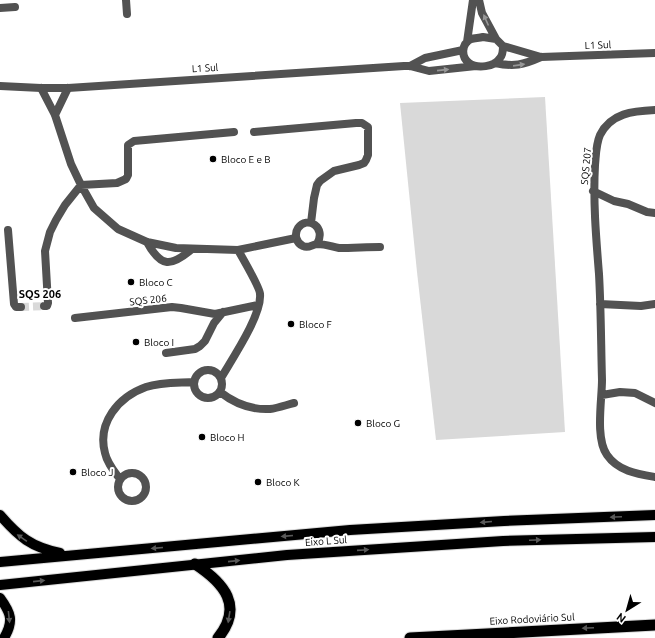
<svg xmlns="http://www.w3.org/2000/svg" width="655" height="638" viewBox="0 0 655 638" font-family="Ubuntu,sans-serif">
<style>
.green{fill:#d9d9d9}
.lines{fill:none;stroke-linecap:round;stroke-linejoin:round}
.minor-tunnel{stroke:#d9d9d9;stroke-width:8;stroke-dasharray:8 4;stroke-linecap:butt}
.primary-casing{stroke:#dbdbdb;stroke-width:12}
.trunk-casing{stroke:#dbdbdb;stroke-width:13}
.minor{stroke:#525252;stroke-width:8}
.tertiary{stroke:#525252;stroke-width:8}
.primary{stroke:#000;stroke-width:10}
.trunk{stroke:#000;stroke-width:11}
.oneway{fill:#979797}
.oneway2{fill:#595959}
.poi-dot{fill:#000;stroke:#fff;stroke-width:1.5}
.labels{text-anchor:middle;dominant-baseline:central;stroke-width:4;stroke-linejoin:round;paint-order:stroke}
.street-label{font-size:10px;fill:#000;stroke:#fff}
.poi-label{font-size:10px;fill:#000;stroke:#fff;text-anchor:start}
.neighbourhood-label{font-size:11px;font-weight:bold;fill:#000;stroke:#fff}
</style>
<rect width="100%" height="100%" fill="#fff"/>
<path class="green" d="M545,97L565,432L436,440L417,272L400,103Z"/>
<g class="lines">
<path class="minor-tunnel" d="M21,307L44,306"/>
<g class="primary-casing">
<path id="primary" d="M0,515C19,537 31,547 60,553
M0,562L350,530L504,521L655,515
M0,585L287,555L503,541L655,537
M0,598C11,613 14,621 4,638"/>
</g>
<g class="trunk-casing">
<path id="trunk" d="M195,564C224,583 244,606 218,638
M410,638L655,625"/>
</g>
<path class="minor" d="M126,0L127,14
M0,8L15,7
M41,88L55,115L71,164L81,185L94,208L118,229L147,242L176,248L238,250C242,257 260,288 260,294C262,315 232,359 221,378
M655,110C633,111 611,113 600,135C596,144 596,155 595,165C593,201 596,237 599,274C601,309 601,345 602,380C602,400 595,438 607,455C618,471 637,474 655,477
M55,115L68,88
M254,132L356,123H362L368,127V155L366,160L364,163L359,165L334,171L320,181L317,185L314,198L311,223
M593,191L614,201L628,204L647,212L655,213
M8,230L14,304L16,307H21
M147,242C161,268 171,267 192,249
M317,244C327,227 307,215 298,228C294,234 296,243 303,246C309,249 312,244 318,244C325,244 333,247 339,248C353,248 367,247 380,247
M238,250L296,238
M600,304L641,306L655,304
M44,306H47L48,303L45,251L50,232L56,220L65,205L81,185L117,183L126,179L128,175V145L134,141L234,132
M75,318L172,307L181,308L215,314L258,305
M166,353L195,349L200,346L205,341L214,323L223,312
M194 384a14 14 0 1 1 28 0a14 14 0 1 1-28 0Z
M220,392C234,403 251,410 270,409C278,408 286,405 294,403
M602,395L620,392L635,393L655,403
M118 487a14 14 0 1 1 28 0a14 14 0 1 1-28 0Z
M120,479C114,471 107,463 105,453C97,423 118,397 146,387C161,382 178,383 194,382"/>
<path class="tertiary" d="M479,0L482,13L496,39
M483,37L496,39L503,46C503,50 503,55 500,58C495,67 477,69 469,63C461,57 461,44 471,39C475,38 479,38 483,37Z
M467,42L473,0
M503,46L541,57L655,53
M495,63C514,67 523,65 541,57
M410,66L425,58L463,50
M0,86L41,88H68L404,66H410L429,71L476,66"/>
<use href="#primary" class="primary"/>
<use href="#trunk" class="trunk"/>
</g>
<defs><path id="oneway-solid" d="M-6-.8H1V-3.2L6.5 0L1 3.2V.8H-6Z"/></defs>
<g class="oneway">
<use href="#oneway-solid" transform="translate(486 20) rotate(-114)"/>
<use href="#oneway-solid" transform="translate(519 65) rotate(-8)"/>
<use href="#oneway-solid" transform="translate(443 70) rotate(-6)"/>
</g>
<g class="oneway2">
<use href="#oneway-solid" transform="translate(616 517) rotate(178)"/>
<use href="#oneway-solid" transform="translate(486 522) rotate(175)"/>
<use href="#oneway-solid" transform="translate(287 536) rotate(175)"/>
<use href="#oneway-solid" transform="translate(22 538) rotate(-145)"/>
<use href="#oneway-solid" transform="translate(535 540) rotate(-2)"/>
<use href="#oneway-solid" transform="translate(157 548) rotate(175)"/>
<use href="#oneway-solid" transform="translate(363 550) rotate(-4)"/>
<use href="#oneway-solid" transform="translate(234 561) rotate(-6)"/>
<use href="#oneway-solid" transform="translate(39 581) rotate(-6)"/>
<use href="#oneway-solid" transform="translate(9 617) rotate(84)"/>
<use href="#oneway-solid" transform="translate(229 617) rotate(99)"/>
<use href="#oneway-solid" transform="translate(588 628) rotate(177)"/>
</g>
<g class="poi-dot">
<circle cx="213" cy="159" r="4"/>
<circle cx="131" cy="282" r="4"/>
<circle cx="291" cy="324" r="4"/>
<circle cx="136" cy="342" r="4"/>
<circle cx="358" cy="423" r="4"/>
<circle cx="202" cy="437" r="4"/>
<circle cx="73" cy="472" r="4"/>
<circle cx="258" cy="482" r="4"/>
</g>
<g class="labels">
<g class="street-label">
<text transform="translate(598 45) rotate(-2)">L1 Sul</text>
<text transform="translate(205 68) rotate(-3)">L1 Sul</text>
<text transform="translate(586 166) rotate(-85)">SQS 207</text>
<text transform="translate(148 300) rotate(-6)">SQS 206</text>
<text transform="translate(326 541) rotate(-4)">Eixo L Sul</text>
<text transform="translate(532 619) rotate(-3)">Eixo Rodoviário Sul</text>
</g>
<g class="poi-label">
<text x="221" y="159">Bloco E e B</text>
<text x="139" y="282">Bloco C</text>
<text x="299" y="324">Bloco F</text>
<text x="144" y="342">Bloco I</text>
<text x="366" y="423">Bloco G</text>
<text x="210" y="437">Bloco H</text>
<text x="81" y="472">Bloco J</text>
<text x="266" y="482">Bloco K</text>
</g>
<g class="neighbourhood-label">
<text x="40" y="294">SQS 206</text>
</g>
</g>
<g transform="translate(627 610) rotate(217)" stroke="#ffffff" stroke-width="3" paint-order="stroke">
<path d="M0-3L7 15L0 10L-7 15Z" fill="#000000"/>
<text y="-6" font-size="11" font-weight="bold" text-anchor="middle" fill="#000000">N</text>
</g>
</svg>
